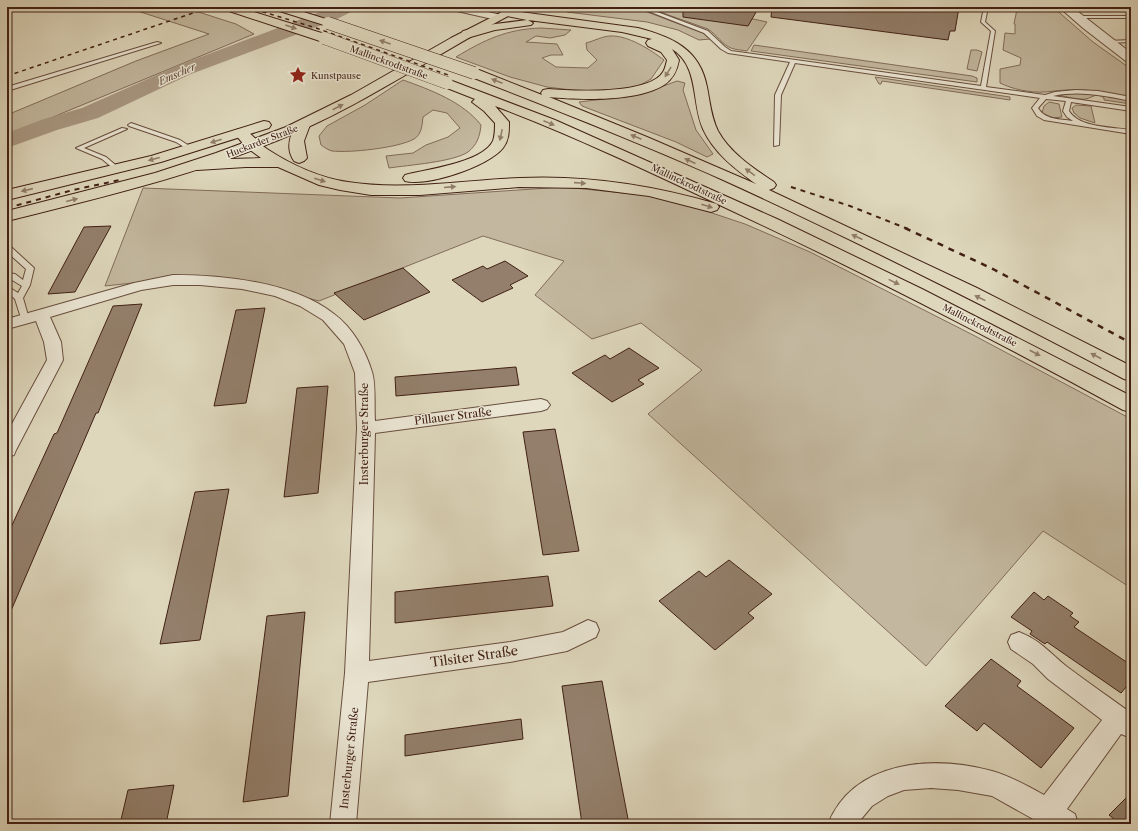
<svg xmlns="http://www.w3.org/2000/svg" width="1138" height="831" viewBox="0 0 1138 831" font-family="'Libre Caslon Text',serif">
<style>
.green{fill:#c3b89f;stroke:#826c5a}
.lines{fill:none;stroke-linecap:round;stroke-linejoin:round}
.river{fill:#a99983;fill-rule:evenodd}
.building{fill:#937f6b;stroke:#412014}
.service-casing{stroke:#684e3e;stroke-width:2}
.minor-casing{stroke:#684e3e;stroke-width:2}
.tertiary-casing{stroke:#684e3e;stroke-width:2}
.secondary-casing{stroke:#412014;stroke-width:2}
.primary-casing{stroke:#412014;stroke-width:2}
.trunk-casing{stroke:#412014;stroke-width:2}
.service{fill:#eae5d3;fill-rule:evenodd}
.minor{fill:#eae5d3;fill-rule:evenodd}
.tertiary{fill:#eae5d3;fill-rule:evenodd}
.secondary{fill:#eae5d3;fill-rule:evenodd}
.primary{fill:#ded7bc;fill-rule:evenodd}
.trunk{fill:#ded7bc;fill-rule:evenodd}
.rail-far2{stroke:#412014;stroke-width:1.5;stroke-dasharray:4 4;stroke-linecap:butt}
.rail-far1{stroke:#412014;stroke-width:2;stroke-dasharray:5 5;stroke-linecap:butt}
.rail{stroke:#412014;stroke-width:2.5;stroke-dasharray:6 6;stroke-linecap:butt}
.trunk-bridge-casing{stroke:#412014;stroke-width:13;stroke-linecap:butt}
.trunk-bridge{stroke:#ded7bc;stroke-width:12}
.oneway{fill:#907c68}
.labels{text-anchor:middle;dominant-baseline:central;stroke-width:3;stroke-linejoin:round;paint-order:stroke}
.far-street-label{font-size:9px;fill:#412014;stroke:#eae5d3}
.far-poi-label{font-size:9px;fill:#412014;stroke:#eae5d3;text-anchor:start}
.far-water-label{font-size:10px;font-style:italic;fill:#604435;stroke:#eae5d3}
.street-label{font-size:11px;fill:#412014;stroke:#eae5d3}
.near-street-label{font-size:13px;fill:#412014;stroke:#eae5d3}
</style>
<rect width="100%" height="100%" fill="#ded7bc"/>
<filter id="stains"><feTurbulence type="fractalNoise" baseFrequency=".005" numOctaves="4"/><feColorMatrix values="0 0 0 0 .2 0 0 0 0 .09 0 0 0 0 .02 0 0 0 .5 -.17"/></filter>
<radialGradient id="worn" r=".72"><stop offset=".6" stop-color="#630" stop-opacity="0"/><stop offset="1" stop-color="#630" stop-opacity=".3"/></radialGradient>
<path class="green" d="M125,7H183L236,24L254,34L7,136V115L136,61L209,34Z
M561,7H634L703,33L710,39L699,40L678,30L647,22L567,12Z
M646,7H698L767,22L747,51C742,50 736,50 731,48C723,45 717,35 708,29Z
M1016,7H1053L1093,42L1131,69V98C1114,94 1096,90 1079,90C1067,89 1056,91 1045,92C1030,93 1012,89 1000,83V69L1020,65L1021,58L1003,50L1005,33L1015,34V24H1014L1017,9Z
M541,28L571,30L565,35L550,38L536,36L526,42L557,44L563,55H551L542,58L556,67L588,68L597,60L587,50L586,43C594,41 603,36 610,36C628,35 651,50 664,60L651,79L642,84L632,88L596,93L547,87L510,77L456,57C484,40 507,29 541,28Z
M754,45L972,76L977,78V82L751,51Z
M971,50H977L982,52L977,71L967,69Z
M875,77L1010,97V100L882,81L881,84H879Z
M403,80C431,90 463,102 481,125C480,136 477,145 468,152C453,162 409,165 389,168L386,156L413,153L426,145L448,137L460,128L447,113L433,110L423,117C422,125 422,134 414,139C398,148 350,153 332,151C328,150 324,147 321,145L319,136L327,126L365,105Z
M677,81L685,83L683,90L696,130L713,154L707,157L676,142L582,106L579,102L629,96L650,91Z
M1075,93L1101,95L1131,101V104L1104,100V98C1096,92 1094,97 1086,99C1080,100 1065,97 1060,95Z
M1049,102L1059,104L1062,117L1053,118L1042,113L1044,106Z
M1076,105L1091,106L1095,123L1080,118L1074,113L1072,108Z
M563,187L664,197L745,224L810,252L975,336L1131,419V588L1043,531L926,666L648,414L702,370L641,323L592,339L535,295L564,261L483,236L319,301L246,282L179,278L105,286L143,188L400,198Z"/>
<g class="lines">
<path class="river" d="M333,7H356L353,11L335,20L191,74L98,118L57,130L7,148V133L41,120L82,108L177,66Z"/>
</g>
<path class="building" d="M683,7H759L748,26L683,17Z
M772,7H959L955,31H950L948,40L771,17Z
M111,226L75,292L48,294L84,227Z
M505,261L528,276L510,285L513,288L482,302L452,280L483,266L487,269Z
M403,268L430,292L364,320L334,293Z
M142,304L98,413H96L7,620V536L54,434L57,433L113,306Z
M265,308L246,403L214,406L236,310Z
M629,348L659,368L638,380L644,384L612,402L572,373L605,355L610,359Z
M516,367L519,385L396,396L395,377Z
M328,386L318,493L284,497L297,388Z
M555,429L579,551L543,555L523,432Z
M229,489L200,640L160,644L195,492Z
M729,560L772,594L748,613L754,618L715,650L659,601L699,571L706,577Z
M548,576L553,606L395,623V592Z
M1034,592L1044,600L1048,596L1073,613L1070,616L1079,622L1074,627L1131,665V681L1121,693L1047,642L1045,644L1030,634L1032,631L1011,617Z
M305,612L288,796L243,802L267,616Z
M991,659L1021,681L1017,686L1074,728L1041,768L984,723L977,731L945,706Z
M602,681L614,746L629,824H582L562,686Z
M521,719L523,739L405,756V735Z
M174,785L166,824H120L128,790Z
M1131,793V824H1120L1109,815Z"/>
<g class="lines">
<g class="service-casing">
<path id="service" d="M638,7H644L708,31L725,47L731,51L981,86L991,31L981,22L984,7H988L985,22L995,31L986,87L1045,95L1055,92L1076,90L1098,91L1131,97V101C1106,96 1079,90 1053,96L1131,107V111L1071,102L1069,111C1079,128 1113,127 1131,130V134L1044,120L1037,116L1032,108L1040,98L795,63L781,95L779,145L774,146L775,95L790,62L728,53L721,49L704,33ZM1046,99L1066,101L1063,111L1067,117L1073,121C1060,119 1045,120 1038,108Z
M1077,16H1131V18H1075Z
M1131,40V42L1107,43L1105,42L1107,41Z
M157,42L161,43L7,91V87Z
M131,123L180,140L194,149L189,150L176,142L129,126L128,125Z
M122,128L127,129L84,148L106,157L119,168V170H115L102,159L76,148Z
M7,246H10L34,268L30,285L23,298L29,319L28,321H22L15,299L7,292V286L18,293L22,286L7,277V273L15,274L23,280L26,269L7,252Z"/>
</g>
<g class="minor-casing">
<path id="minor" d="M173,275C223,275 294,282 334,314C352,327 366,351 372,372C376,384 374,407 375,421L541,399L547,401L550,405L547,409L541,411L375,433L369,661L510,642L563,632L588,620L596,623L599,630L596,637L567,651L510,662L368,682L356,824H330L345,673L357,428L355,373L344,344L323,320L300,306L275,296L242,289L200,285H173L141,290L50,317L61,342L63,360L16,450L14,455L7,457V433L47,360L44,342L36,321L7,329V319L134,283Z
M1019,632C1040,640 1050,653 1066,666C1087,682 1109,697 1131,713V738L1121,734L1067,809L1075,814L1078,824H1042L992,796L958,790L931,788L904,790L888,796L872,806L857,824H828C854,760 933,755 992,771C1010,776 1028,786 1044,795L1102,720L1048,679L1033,664L1011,649L1008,642L1011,635Z"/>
</g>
<g class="tertiary-casing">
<path id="tertiary" d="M446,7H467L501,15L503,17L501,19L497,20L448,9Z
M1059,7H1072L1131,53V63L1127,62L1083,28Z"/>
</g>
<g class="secondary-casing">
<path id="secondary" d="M508,7H522L510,15H502L500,13Z"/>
</g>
<g class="primary-casing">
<path id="primary" d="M506,10L512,13L510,15C440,52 375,97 304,129C209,172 107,196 7,221V211L155,173L216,153L286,127L351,95L451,38Z
M264,121L269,122L271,125L269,128L161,162L7,200V190L151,156Z"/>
</g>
<g class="trunk-casing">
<path id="trunk" d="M221,7H238L328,35L330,38L328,41H320L223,9Z
M271,7H288L332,21L334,23L332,25H324L273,9Z
M506,10L638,28C672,37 700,49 707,87C710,102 711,117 718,131C730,153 753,168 774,182L776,185L774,188L769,190L977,288L1131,366V381L1124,379C991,309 857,241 721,179C638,142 554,109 469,76L468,73L469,70H479L542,95L541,93L543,90L548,89C573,91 649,95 663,72C665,69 666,64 667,60L661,52L648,46L646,43L648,40L652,39L622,32L528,20L533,23L531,25L495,30L467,38L463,37L461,34L463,31L495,24L527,20L502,15L500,13ZM672,49C700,67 691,103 703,129C714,153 735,169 756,184L647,137L549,97C580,100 637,102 664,85C673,79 677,71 679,60Z
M447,79L555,120L777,219L922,289L1131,396V412L1123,410C993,339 861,271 726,208C650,172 574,136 495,106L509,122C509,132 509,140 503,148C489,166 427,187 405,181L403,178L405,175C427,169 482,163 493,141C495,135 495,129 495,123L484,111L472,102L475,99L442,86L440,83L442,80Z
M303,121L308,122L310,125L304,141L307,158L304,161L299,163L294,161C285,148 290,134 298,122Z
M241,129C251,131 258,143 267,149C290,164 320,178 348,182C405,191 462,180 520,178C587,175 652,185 717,204L719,207L717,210L711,212L649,196L586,188L519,187L420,195H371L340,190L319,185L278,167H246L197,170L192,168L189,165L192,162L197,160L261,158L246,147L234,133L236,130Z"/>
</g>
<use href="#service" class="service"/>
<use href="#minor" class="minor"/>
<use href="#tertiary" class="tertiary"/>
<use href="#secondary" class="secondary"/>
<use href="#primary" class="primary"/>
<use href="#trunk" class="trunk"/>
<path class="rail-far2" d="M247,7L316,28L451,76
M7,76L199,11"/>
<path class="rail-far1" d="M791,187L850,206L908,229
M7,208L73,190L120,180"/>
<path class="rail" d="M905,228L993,269L1131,343"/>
<g class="trunk-bridge-casing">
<path id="trunk-bridge" d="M328,23L474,73
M324,38L447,83"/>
</g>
<use href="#trunk-bridge" class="trunk-bridge"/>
</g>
<defs><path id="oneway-solid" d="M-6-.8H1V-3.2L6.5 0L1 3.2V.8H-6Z"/></defs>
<g class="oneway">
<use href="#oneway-solid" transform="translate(291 27) rotate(19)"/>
<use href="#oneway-solid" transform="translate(385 42) rotate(-161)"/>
<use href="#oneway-solid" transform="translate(668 72) rotate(121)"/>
<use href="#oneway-solid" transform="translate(497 81) rotate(-159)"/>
<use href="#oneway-solid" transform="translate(338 107) rotate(-27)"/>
<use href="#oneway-solid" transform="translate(549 123) rotate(22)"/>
<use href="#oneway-solid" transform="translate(501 135) rotate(102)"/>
<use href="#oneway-solid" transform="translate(636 137) rotate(-157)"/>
<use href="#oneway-solid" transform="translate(216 141) rotate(162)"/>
<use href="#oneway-solid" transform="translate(154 159) rotate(165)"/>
<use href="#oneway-solid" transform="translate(690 161) rotate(-156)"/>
<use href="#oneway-solid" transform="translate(750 172) rotate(-144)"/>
<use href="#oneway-solid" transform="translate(320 180) rotate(18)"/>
<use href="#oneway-solid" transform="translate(580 183) rotate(4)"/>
<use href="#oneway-solid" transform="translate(450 187) rotate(-5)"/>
<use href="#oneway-solid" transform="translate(27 190) rotate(167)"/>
<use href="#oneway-solid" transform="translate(72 200) rotate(-14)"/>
<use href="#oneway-solid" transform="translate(707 206) rotate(18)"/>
<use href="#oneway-solid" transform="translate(857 237) rotate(-155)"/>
<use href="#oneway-solid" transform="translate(894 282) rotate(26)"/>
<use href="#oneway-solid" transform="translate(980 298) rotate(-154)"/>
<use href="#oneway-solid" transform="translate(1035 353) rotate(28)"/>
<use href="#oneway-solid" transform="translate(1096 356) rotate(-153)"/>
</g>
<defs>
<g id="sight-bare" transform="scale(1.38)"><path d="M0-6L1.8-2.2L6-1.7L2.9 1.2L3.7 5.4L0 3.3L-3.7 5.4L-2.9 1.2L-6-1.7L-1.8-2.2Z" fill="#8f2418" stroke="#eae5d3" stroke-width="2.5" paint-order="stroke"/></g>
</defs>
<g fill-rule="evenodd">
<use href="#sight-bare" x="298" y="75"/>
</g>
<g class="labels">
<g class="far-street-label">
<text transform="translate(389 62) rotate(20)">Mallinckrodtstraße</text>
<text transform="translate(262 141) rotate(-21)">Huckarder Straße</text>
<text transform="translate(689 184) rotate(25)">Mallinckrodtstraße</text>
<text transform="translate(980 325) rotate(27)">Mallinckrodtstraße</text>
</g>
<g class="far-poi-label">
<text x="311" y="75">Kunstpause</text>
</g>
<g class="far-water-label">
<text transform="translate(177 74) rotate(-24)">Emscher</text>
</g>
<g class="street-label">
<text transform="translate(453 416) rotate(-7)">Pillauer Straße</text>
<text transform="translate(364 434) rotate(-90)">Insterburger Straße</text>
<text transform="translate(349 758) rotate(-84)">Insterburger Straße</text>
</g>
<g class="near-street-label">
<text transform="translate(474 656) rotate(-8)">Tilsiter Straße</text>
</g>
</g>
<rect width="1138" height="831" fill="none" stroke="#ded7bc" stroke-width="24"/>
<rect x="8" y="8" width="1122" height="815" fill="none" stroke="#412014" stroke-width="2"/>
<rect x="12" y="12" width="1114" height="807" fill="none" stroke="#412014"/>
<rect width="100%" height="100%" filter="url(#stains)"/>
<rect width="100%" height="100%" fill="url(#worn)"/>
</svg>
